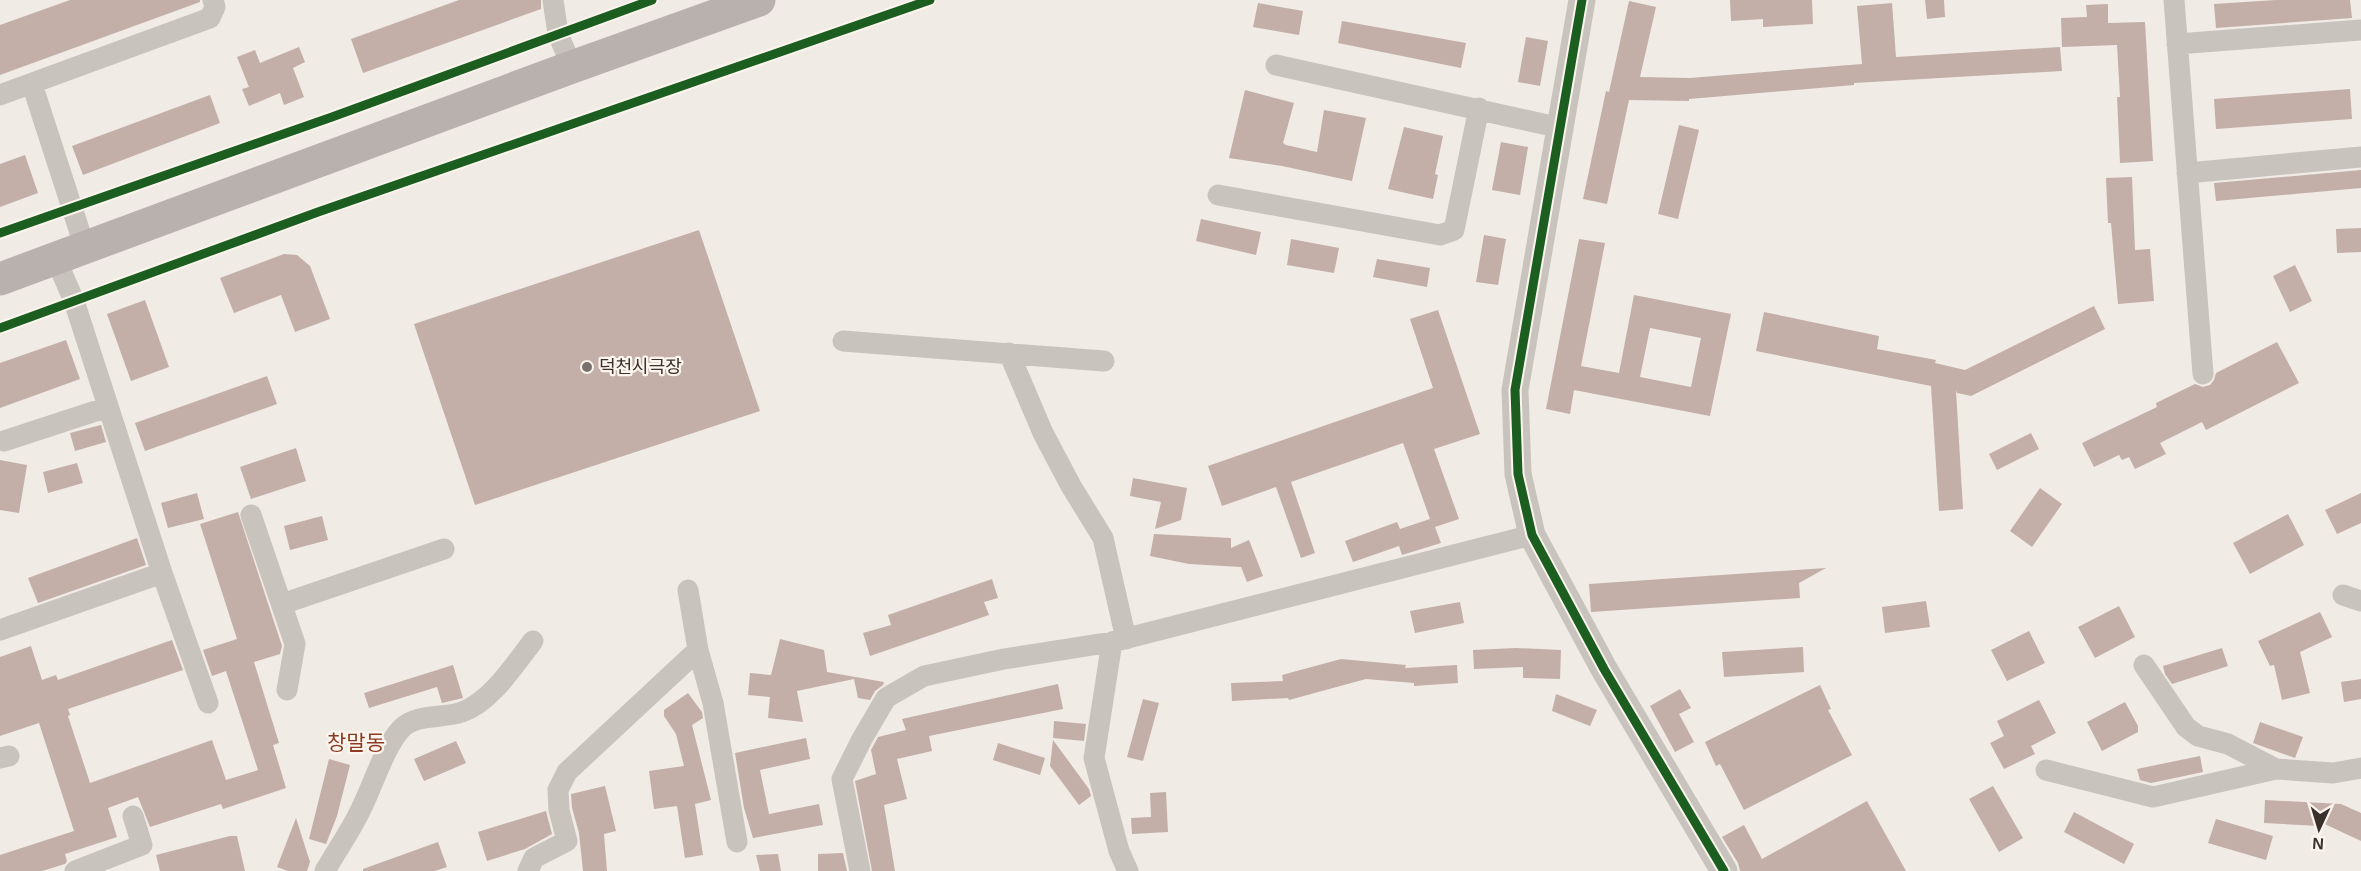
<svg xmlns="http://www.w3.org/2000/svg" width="2361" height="871" viewBox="0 0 2361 871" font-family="Helvetica,'Noto Sans KR',sans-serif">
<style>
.building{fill:#c3afa7;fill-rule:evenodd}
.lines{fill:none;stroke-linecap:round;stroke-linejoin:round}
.minor{stroke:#c9c3be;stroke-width:21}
.tertiary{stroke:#c9c3be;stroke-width:27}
.primary{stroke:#b8b1ad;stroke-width:33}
.cycleway-casing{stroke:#fbf5ee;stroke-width:13}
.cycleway{stroke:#1b5e20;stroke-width:9}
.poi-dot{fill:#7a716c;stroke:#fbf5ee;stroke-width:2}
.labels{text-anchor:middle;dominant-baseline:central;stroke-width:4.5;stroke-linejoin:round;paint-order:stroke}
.poi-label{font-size:18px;fill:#3b302b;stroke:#fbf5ee;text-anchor:start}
.quarter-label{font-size:21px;fill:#8c3b22;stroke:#fbf5ee}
</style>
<rect width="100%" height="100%" fill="#f0ebe5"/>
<path class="building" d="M70,0H200V2L0,75V25Z
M459,0H541V9L363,73L351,39Z
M1730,0H1812L1813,24L1763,27V19L1731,21Z
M1925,0H1944L1945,17L1927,19Z
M2276,0H2350L2352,18L2216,28L2214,4Z
M1629,1L1656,7L1640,77L1690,78L1862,64L1857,6L1892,3L1896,57L2060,47L2062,71L1854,83V85L1689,99V101L1629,100L1607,204L1583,199L1606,91L1609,92Z
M1258,3L1303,11L1299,35L1253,27Z
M2108,4V23L2145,22L2153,161L2120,163L2117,97H2120L2117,45L2062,47L2061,18L2087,17L2086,5Z
M1342,21L1466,43L1461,68L1338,43Z
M1526,37L1548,41L1540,86L1518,82Z
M299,47L305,62L293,68L304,97L284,105L280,93L249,106L242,89L249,87L237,57L255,50L260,63Z
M2350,89L2352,119L2216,129L2214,99Z
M1245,90L1294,103L1283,143L1286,145L1317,152L1324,110L1366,118L1352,181L1282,166L1229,158Z
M210,95L220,123L83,175L72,146Z
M1679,125L1699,130L1678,219L1658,214Z
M1404,127L1443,136L1435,174L1438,175L1433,199L1388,189Z
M1501,142L1528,147L1520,195L1492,190Z
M25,155L38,193L0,207V164Z
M2361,170V188L2216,201L2214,183Z
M2132,177L2135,250L2150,249L2154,301L2118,304L2111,223H2108L2106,178Z
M1201,219L1261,232L1256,255L1196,241Z
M2361,228V252L2337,253L2336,229Z
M699,230L760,411L475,505L414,324Z
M1484,235L1506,239L1498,285L1476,282Z
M1291,239L1339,248L1334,273L1287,265Z
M1579,239L1605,243L1581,366L1619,373L1634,295L1731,314L1710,416L1574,390L1570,414L1546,409ZM1650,328L1701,338L1691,387L1640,377Z
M284,254L297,255L310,266L330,319L295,332L281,295L234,313L220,278Z
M1377,259L1430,268L1427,287L1373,277Z
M2295,265L2312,301L2290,312L2273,276Z
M145,300L169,367L131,381L107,314Z
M2094,306L2105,329L1971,396L1957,393L1956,390L1963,509L1939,511L1931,386L1756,351L1764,312L1879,336L1877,349L1936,360L1935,363L1965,370Z
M1438,310L1480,434L1434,449L1459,519L1435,527L1441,543L1402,555L1399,546L1353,562L1345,541L1397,522L1400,529L1430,519L1403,443L1291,482L1315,553L1301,558L1276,487L1222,506L1208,466L1433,388L1410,319Z
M66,340L80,379L0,408V363Z
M2277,342L2299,383L2206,430L2202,422L2160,443L2166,454L2135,469L2129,457L2122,460L2119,455L2094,467L2082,443L2157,407L2156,403L2195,384L2203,387L2210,385L2214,380L2216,373Z
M267,376L277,404L145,451L135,423Z
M101,425L106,442L75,451L70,433Z
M2031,433L2039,449L1997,470L1989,454Z
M296,448L306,481L251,499L240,467Z
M0,460L27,465L19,513L0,510Z
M77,463L83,483L48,493L43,472Z
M1133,478L1187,488L1181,520L1155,529L1161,502L1130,496Z
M2040,488L2062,504L2032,547L2010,531Z
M197,493L204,519L168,528L161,503Z
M2361,493V523L2337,534L2325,510Z
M238,512L282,646L280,654L254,662L279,743L273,745L286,788L223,809L221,804L150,827L138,797L108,808L117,837L65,854L67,861L65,864L42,871H0V855L74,831L39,723L0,736V657L31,646L42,680L56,675L58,680L172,640L183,670L68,709L70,715L68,716L90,783L212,740L226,780L258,770L226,671L212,676L203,650L237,639L200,524Z
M2288,514L2304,545L2250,574L2233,543Z
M322,516L328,540L290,550L284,526Z
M1154,534L1231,538V548L1249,540L1263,576L1247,582L1241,567L1189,564L1150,556Z
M137,538L146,565L38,603L28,578Z
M1826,568L1799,583L1800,598L1591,612L1589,584Z
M992,579L998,598L984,602L989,615L870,656L863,633L891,625L888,615Z
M1926,601L1930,627L1885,633L1882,607Z
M1460,602L1464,623L1415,633L1410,611Z
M2119,606L2135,637L2095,658L2078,627Z
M2320,612L2332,637L2300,652L2310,693L2282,700L2274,665L2270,666L2258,641Z
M2029,631L2045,663L2007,681L1991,650Z
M780,639L824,650L827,672L884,682L883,685L875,691L870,700L858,698L854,679L797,691L803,722L768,718L770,697L748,695L750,673L771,675Z
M1803,647L1804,672L1724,677L1722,652Z
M1516,648L1561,650L1560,679L1523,678V667L1474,669L1473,650Z
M2222,648L2228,666L2172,684L2165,674L2163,666Z
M1341,659L1406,665L1405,668L1457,665L1458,683L1414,686V683L1366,679L1289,700L1288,698L1232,701L1231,683L1283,681L1282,675Z
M453,665L463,698L442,703L437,687L369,708L364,693Z
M2361,679V699L2344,702L2341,682Z
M1058,684L1063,709L929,736L932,751L897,759L907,799L884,805L895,871H872L855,781L876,774L871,750L878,737L906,730L902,719Z
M1820,685L1831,709L1828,710L1852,755L1744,810L1720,764L1716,766L1705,742Z
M1680,689L1691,708L1679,714L1694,742L1675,752L1650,706Z
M688,693L702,712L703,718L692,725L711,800L695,804L703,855L685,858L677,806L654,809L649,771L684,766L676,734L664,716V710Z
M1556,694L1597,710L1590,726L1552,711Z
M1143,699L1159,703L1143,761L1127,757Z
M2039,700L2056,733L2031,746L2035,754L2004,769L1990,743L2004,736L1997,721Z
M2125,702L2138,726V732L2102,751L2087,722Z
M1054,721L1086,724L1084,741L1053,738Z
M2260,722L2303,737L2295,758L2253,743Z
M806,738L810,759L760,770L769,814L819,804L823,825L753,838L744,808L735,753Z
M1053,740L1089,789L1091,796L1079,805L1050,766Z
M456,741L466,763L424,781L414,759Z
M998,743L1045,758L1040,775L993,760Z
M2200,756L2203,772L2151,783L2140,780L2137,769Z
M329,759L350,765L337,816L326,844L309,839Z
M605,786L616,831L604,834L607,871H583L579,833L572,808L571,794Z
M1993,786L2023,838L1999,852L1969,799Z
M1166,792L1168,832L1132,834L1131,818L1151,817L1150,793Z
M2265,800L2341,804L2361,813V841L2316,820L2320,826L2264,823Z
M1867,801L1906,871H1740L1738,863L1722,837L1744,825L1762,859Z
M546,811L552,834L525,849L487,861L478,832Z
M2074,812L2134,844L2124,864L2064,832Z
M296,818L310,862L307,871H288L277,867Z
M2216,819L2273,836L2266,860L2208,843Z
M230,836H237L245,871H160L156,855Z
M438,842L447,867L435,871H363V869Z
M843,853L847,871H818V854Z
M778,854L781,871H760L756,855Z"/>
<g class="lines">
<path class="minor" d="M553,0L558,34L572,67
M2174,0L2203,374
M2177,44L2361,30
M1276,65L1561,128
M32,84L85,248
M0,95L210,18L215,7L213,0
M2187,173L2361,157
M1218,195L1440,235L1454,230L1479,108
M56,259L74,301L162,573L208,703
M843,341L1104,361
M1009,353L1043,433L1071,486L1103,538L1126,639
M4,441L108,407
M251,515L295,644L287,690
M688,590L698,650L713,703L737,842
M2343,595L2361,601
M282,604L444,549
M0,630L162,573
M1112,642L1094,758L1119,851L1128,871
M2144,665L2186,727L2198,736L2228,744L2276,769
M0,758L9,756
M2046,770L2153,797L2276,769L2333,773L2361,768
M75,871L142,845L133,816
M325,871C337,850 352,829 362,807C373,785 385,746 401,729C416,713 443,719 462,712C491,702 515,664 533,641
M528,871L534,858L567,841L559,810L558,790L567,772L698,650
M860,871L842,779L862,739L886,698L924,676L1004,659L1112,642L1532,535"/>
<path class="tertiary" d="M1582,0L1515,390L1518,474L1532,535L1604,669L1724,871"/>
<path class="primary" d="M0,279L572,67L759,0"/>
<g class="cycleway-casing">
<path id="cycleway" d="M1582,0L1515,390L1518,474L1532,535L1604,669L1724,871
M0,233L332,117L652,0
M0,328L318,212L930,0"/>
</g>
<use href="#cycleway" class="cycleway"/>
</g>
<circle class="poi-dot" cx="587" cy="367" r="6"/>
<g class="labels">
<g class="poi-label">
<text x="599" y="367">덕천시극장</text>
</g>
<g class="quarter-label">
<text x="356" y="742">창말동</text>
</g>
</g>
<g transform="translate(2319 829) rotate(184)" stroke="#fbf5ee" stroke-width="4.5" paint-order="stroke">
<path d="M0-4.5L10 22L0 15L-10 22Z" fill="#3b302b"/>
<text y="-9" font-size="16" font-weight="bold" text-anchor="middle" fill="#3b302b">N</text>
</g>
</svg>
